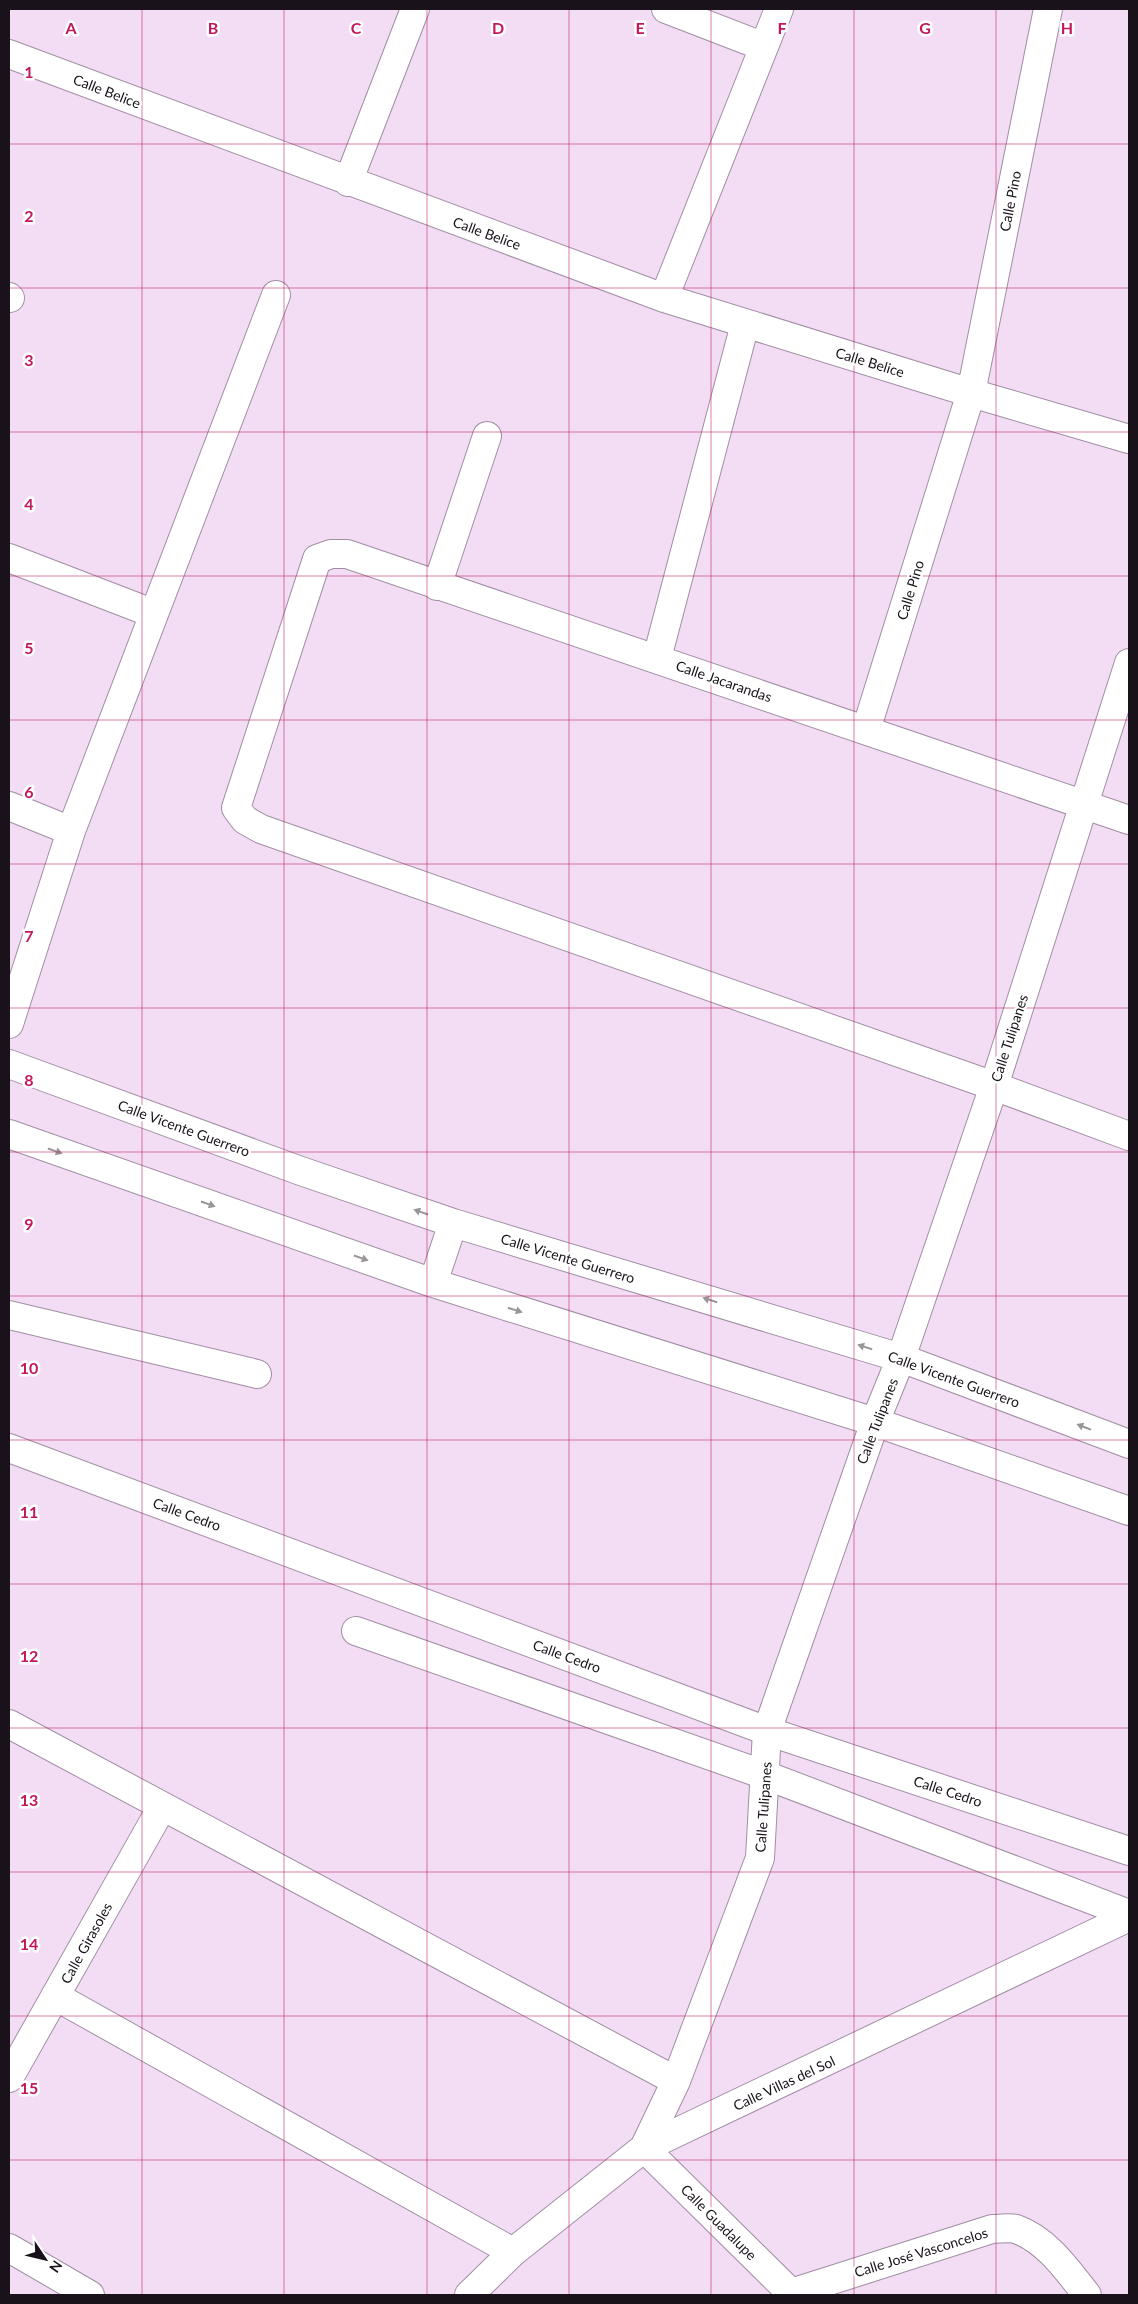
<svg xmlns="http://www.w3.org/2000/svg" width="1138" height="2304" viewBox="0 0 1138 2304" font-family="Lato,sans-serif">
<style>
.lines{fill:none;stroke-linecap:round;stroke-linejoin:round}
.minor-casing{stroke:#a18ea4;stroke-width:30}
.minor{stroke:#fff;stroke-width:28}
.oneway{fill:#989498}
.grid{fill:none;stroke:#c2185b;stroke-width:1;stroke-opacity:0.55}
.labels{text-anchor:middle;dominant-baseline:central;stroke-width:5;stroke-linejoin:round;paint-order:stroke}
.street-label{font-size:14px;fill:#19121a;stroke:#fff}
.grid-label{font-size:16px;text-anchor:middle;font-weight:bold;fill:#c2185b;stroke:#fff;stroke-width:5;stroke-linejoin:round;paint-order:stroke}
</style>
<rect width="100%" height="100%" fill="#f2ddf4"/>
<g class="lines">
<g class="minor-casing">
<path id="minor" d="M666,9L762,46
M9,54L664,298L971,393L1129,439
M348,182L415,9
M9,297L10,298
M664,298L779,9
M9,558L152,613
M437,586L487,436
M657,658L745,324
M866,730L971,393L1048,9
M9,806L71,831
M1129,820L347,554H331L317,559L236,808L245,820L261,829L994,1086L1129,1136
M9,1024L71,831L276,295
M9,1064L298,1170L453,1223L901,1358L1129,1444
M9,1134L433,1283L875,1422L1129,1511
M433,1283L453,1223
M9,1315L257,1374
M9,1448L767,1731L1129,1851
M356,1631L765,1775L1129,1914
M9,1724L676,2081
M55,1996L513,2252
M9,2078L162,1807
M9,2248L90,2295
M791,2293L992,2229C999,2229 1009,2227 1016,2229C1047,2240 1068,2271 1087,2295
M469,2295L513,2252L644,2148L1129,1917
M793,2295L644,2148L676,2081L760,1858L767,1731L875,1422L901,1358L994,1086L1129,663"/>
</g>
<use href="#minor" class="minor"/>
</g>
<defs><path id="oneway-solid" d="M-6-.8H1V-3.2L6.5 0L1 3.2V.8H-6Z" transform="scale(1.25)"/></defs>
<g class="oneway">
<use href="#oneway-solid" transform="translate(55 1151) rotate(19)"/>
<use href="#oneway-solid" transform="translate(208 1204) rotate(19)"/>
<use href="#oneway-solid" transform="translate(421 1212) rotate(-161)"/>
<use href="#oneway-solid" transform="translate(361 1258) rotate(19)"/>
<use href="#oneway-solid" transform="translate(710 1300) rotate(-163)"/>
<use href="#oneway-solid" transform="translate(515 1310) rotate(17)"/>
<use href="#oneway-solid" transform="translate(865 1347) rotate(-163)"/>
<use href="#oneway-solid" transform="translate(1084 1427) rotate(-159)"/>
</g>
<path class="grid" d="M142,9V2295M284,9V2295M427,9V2295M569,9V2295M711,9V2295M854,9V2295M996,9V2295M9,144H1129M9,288H1129M9,432H1129M9,576H1129M9,720H1129M9,864H1129M9,1008H1129M9,1152H1129M9,1296H1129M9,1440H1129M9,1584H1129M9,1728H1129M9,1872H1129M9,2016H1129M9,2160H1129"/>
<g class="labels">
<g class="street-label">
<text transform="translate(107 91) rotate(21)">Calle Belice</text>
<text transform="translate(1010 201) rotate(-79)">Calle Pino</text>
<text transform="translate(487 233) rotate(20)">Calle Belice</text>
<text transform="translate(870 362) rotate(17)">Calle Belice</text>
<text transform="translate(910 590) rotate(-73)">Calle Pino</text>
<text transform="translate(724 681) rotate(19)">Calle Jacarandas</text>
<text transform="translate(1009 1038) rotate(-72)">Calle Tulipanes</text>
<text transform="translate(184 1128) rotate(20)">Calle Vicente Guerrero</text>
<text transform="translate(568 1258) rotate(17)">Calle Vicente Guerrero</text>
<text transform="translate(954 1379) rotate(20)">Calle Vicente Guerrero</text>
<text transform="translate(877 1421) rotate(-69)">Calle Tulipanes</text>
<text transform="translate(187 1514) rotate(20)">Calle Cedro</text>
<text transform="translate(567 1656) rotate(20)">Calle Cedro</text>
<text transform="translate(948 1791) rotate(18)">Calle Cedro</text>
<text transform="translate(763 1807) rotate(-86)">Calle Tulipanes</text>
<text transform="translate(86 1943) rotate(-61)">Calle Girasoles</text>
<text transform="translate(784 2083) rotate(-25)">Calle Villas del Sol</text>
<text transform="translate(719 2222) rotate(45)">Calle Guadalupe</text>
<text transform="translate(921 2252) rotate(-17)">Calle José Vasconcelos</text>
</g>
</g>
<g class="grid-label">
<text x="71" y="34">A</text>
<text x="213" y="34">B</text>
<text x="356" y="34">C</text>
<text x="498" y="34">D</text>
<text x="640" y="34">E</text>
<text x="782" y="34">F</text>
<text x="925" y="34">G</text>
<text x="1067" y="34">H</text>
<text x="29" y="78">1</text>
<text x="29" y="222">2</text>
<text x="29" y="366">3</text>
<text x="29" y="510">4</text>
<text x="29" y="654">5</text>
<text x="29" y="798">6</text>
<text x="29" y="942">7</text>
<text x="29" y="1086">8</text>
<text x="29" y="1230">9</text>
<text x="29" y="1374">10</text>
<text x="29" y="1518">11</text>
<text x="29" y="1662">12</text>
<text x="29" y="1806">13</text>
<text x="29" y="1950">14</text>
<text x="29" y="2094">15</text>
</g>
<rect width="1138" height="2304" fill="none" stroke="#19121a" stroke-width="20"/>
<g transform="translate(45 2259) rotate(125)" stroke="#ffffff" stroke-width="4" paint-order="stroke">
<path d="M0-4L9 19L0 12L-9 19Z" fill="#19121a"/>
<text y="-8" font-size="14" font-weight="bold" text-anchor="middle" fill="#19121a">N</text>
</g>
</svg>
